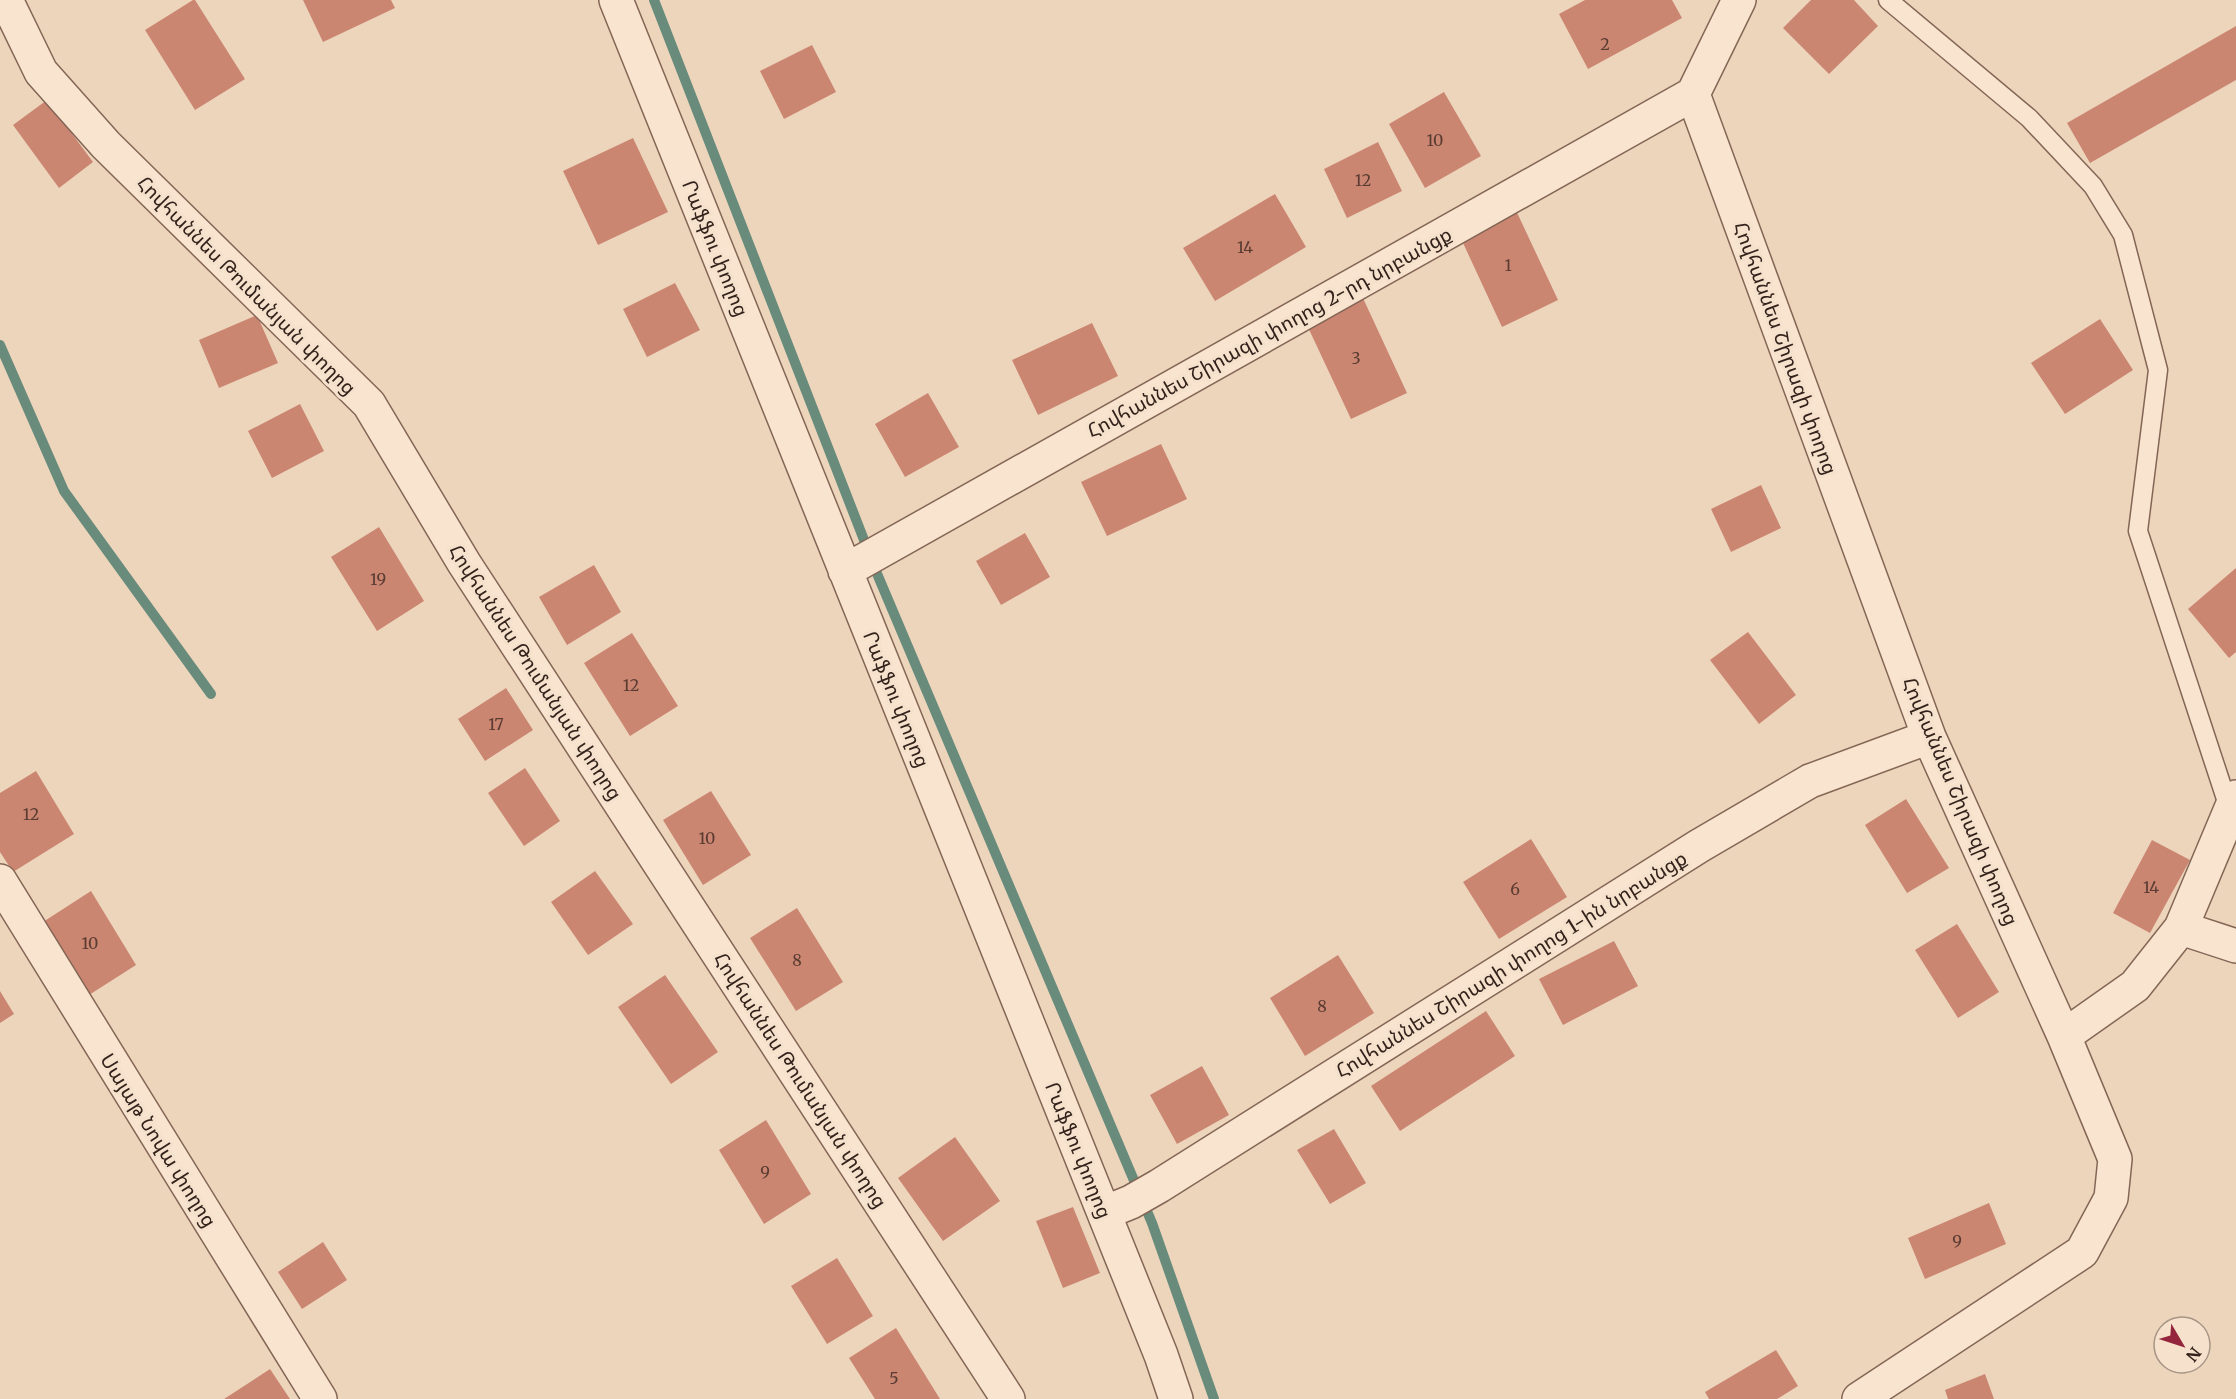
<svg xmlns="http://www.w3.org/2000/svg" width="2236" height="1399" viewBox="0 0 2236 1399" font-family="Merriweather,'Noto Sans Armenian',serif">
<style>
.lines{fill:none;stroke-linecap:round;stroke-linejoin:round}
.stream{stroke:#688b7c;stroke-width:10}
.building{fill:#cb8672}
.service-casing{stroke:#846656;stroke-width:21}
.minor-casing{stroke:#846656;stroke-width:36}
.service{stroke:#f8e4cf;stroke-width:18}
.minor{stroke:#f8e4cf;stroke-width:33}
.labels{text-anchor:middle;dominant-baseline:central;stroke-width:6;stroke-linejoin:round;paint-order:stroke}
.number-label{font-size:16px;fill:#593b31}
.street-label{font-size:20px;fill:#33221b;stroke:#f5e1cc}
</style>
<rect width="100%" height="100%" fill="#edd5bc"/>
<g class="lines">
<path class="stream" d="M654,0L878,576L1152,1223L1214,1399
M0,345L64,491L211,694"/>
</g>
<path class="building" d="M193,0H195L245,79L195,110L145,30Z
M303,0H391L395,8L323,42Z
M1585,0H1672L1682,18L1588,69L1559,14Z
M1811,0H1854L1878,26L1829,74L1783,28Z
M2236,26V80L2090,163L2067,123Z
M812,45L836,92L784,119L760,71Z
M1444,92L1481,156L1425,188L1389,124Z
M47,100L93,162L59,188L13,125Z
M633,138L668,212L598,245L563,171Z
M1378,142L1402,191L1347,218L1324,169Z
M1275,194L1306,247L1215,301L1183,248Z
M1513,204L1558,300L1502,327L1457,230Z
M675,283L700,330L647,357L623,309Z
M1362,296L1407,393L1351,419L1306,323Z
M257,315L278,363L219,388L199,340Z
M2100,319L2133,370L2065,414L2031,363Z
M1092,323L1118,376L1038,415L1012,360Z
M928,393L959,447L905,477L875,424Z
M300,404L324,451L272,478L248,431Z
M1161,444L1187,499L1107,536L1081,482Z
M1761,485L1781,528L1731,552L1711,509Z
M379,527L424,601L377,631L331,557Z
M1025,533L1050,577L1001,605L976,561Z
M594,565L621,612L567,645L539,597Z
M2236,568V652L2229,658L2188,609Z
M1748,632L1796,695L1759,724L1710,660Z
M632,633L678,706L630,736L584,663Z
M506,688L533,730L485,761L458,719Z
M525,768L560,821L524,846L488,793Z
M36,771L74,834L13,872L0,852V793Z
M711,791L751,855L703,885L663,820Z
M1906,799L1949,868L1907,893L1865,825Z
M1531,839L1567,897L1499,939L1463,882Z
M2152,840L2190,860L2150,933L2113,913Z
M595,871L633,924L588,955L551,902Z
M91,891L136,965L89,995L43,922Z
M797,908L843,982L796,1011L750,938Z
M1957,924L1999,992L1958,1018L1915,950Z
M1614,941L1638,986L1563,1025L1539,979Z
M1338,955L1374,1013L1305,1056L1270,998Z
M665,975L718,1052L671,1084L618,1007Z
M0,991L14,1014L0,1023Z
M1486,1011L1515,1056L1400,1131L1371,1086Z
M1202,1066L1229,1115L1177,1144L1150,1095Z
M766,1120L811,1194L764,1224L719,1150Z
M1334,1129L1366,1183L1330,1204L1297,1150Z
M955,1137L1000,1201L943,1241L898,1178Z
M1989,1203L2006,1244L1925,1279L1908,1238Z
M1073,1207L1100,1273L1063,1288L1036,1221Z
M323,1242L347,1280L302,1309L278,1272Z
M837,1258L873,1316L827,1344L791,1286Z
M896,1328L940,1399H875L849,1358Z
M1776,1350L1798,1386L1777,1399H1709L1705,1392Z
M270,1369L290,1399H224Z
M1985,1374L1994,1399H1948L1945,1390Z"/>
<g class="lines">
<g class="service-casing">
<path id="service" d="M1888,0L2029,118L2093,186L2123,235L2158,370L2138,531L2230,811"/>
</g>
<g class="minor-casing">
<path id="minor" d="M616,0L1161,1355L1176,1399
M0,6L8,4L41,72L106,145L369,404L464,563L1008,1399
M1693,94L1929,737L2064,1036L2115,1159L2111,1198L2082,1252L1859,1399
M1693,94L1739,0
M845,571L1693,94
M0,881L320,1399
M2181,928L2236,946
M2064,1036L2135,986L2181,928L2236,797
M1104,1213L1131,1202L1159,1186L1699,846L1810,781L1929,737"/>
</g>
<use href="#service" class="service"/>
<use href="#minor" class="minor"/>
</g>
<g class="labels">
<g class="number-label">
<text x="1605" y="44">2</text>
<text x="1435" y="140">10</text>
<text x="1363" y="180">12</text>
<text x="1245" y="247">14</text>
<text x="1508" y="265">1</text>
<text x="1356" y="358">3</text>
<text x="378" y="579">19</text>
<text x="631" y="685">12</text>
<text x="496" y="724">17</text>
<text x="31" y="814">12</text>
<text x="707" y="838">10</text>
<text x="2151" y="887">14</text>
<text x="1515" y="889">6</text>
<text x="90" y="943">10</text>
<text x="797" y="960">8</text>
<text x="1322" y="1006">8</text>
<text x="765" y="1172">9</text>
<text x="1957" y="1241">9</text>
<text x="894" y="1378">5</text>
</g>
<g class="street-label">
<text transform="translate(716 248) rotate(68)">Րաֆֆու փողոց</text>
<text transform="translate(247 285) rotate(45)">Հովհաննես Թումանյան փողոց</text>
<text transform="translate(1269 332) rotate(-29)">Հովհաննես Շիրազի փողոց 2-րդ նրբանցք</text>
<text transform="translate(1786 348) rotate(70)">Հովհաննես Շիրազի փողոց</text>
<text transform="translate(536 672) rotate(57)">Հովհաննես Թումանյան փողոց</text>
<text transform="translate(897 699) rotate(68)">Րաֆֆու փողոց</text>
<text transform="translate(1961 801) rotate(67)">Հովհաննես Շիրազի փողոց</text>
<text transform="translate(1511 964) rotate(-32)">Հովհաննես Շիրազի փողոց 1-ին նրբանցք</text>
<text transform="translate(801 1080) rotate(57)">Հովհաննես Թումանյան փողոց</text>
<text transform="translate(159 1140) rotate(58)">Սայաթ Նովա փողոց</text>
<text transform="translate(1079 1150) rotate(68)">Րաֆֆու փողոց</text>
</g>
</g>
<g transform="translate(2182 1345) rotate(129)"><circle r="28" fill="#f5e1cc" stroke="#a79585" stroke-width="1.5"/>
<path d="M0-4.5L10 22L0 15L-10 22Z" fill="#93263c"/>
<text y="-9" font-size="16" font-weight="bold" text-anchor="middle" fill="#33221b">N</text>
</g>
</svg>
